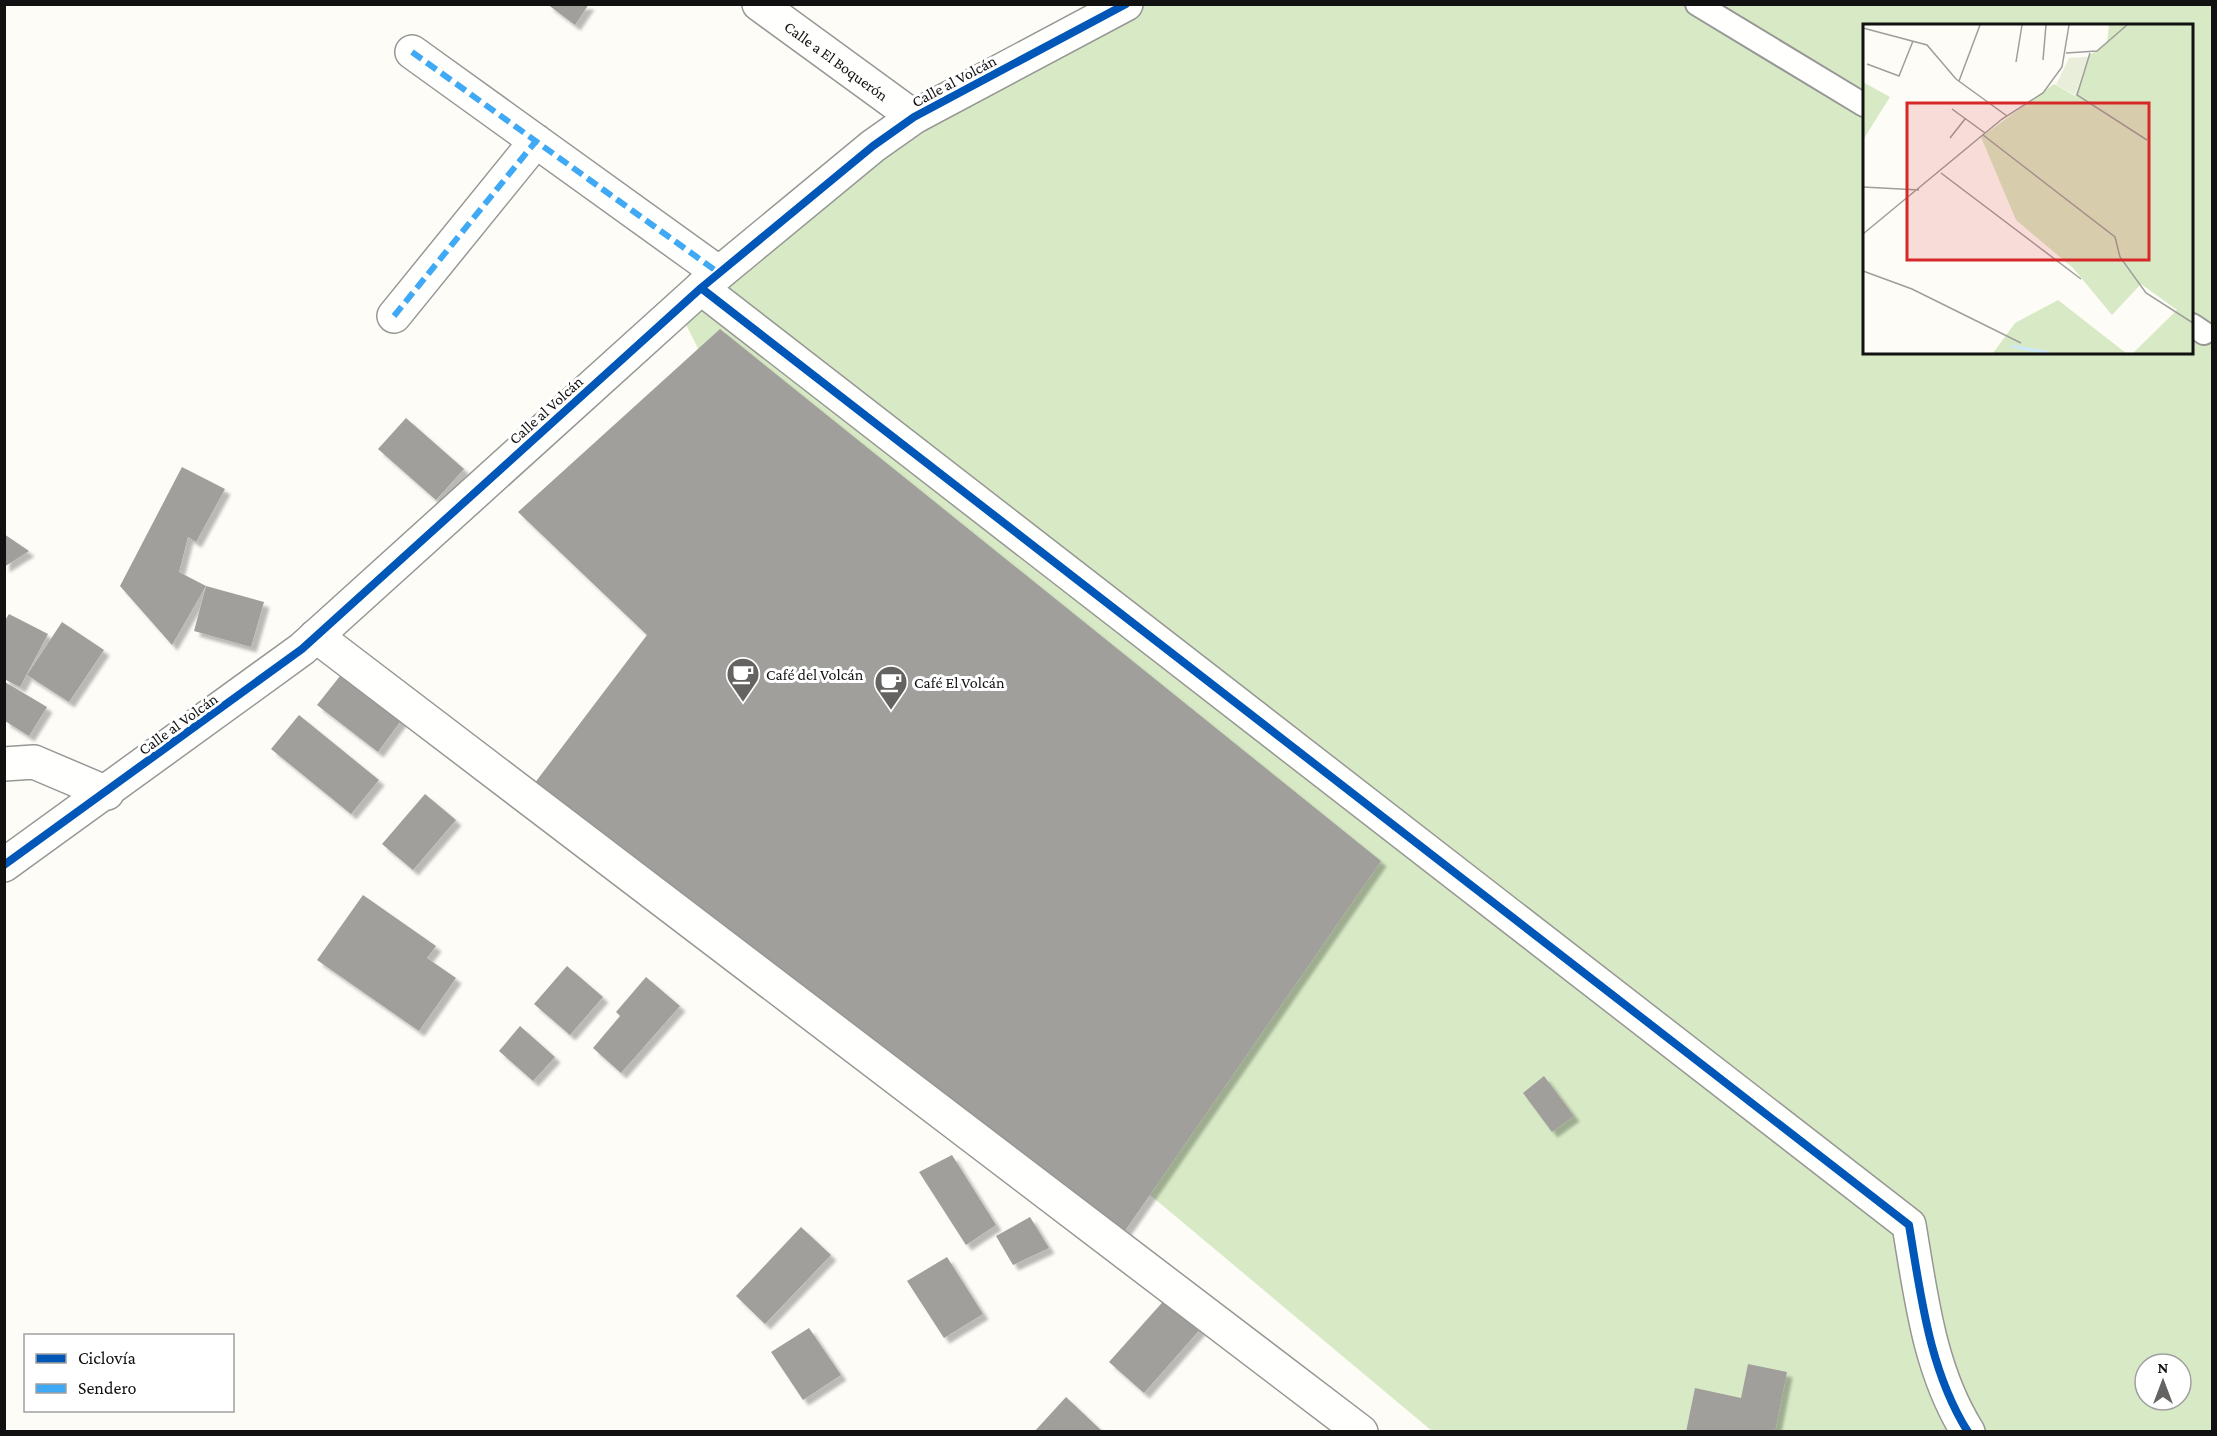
<svg xmlns="http://www.w3.org/2000/svg" width="2217" height="1436" viewBox="0 0 2217 1436" font-family="'Crimson Pro',serif">
<style>
.forest{fill:#d8eac5;fill-rule:evenodd}
.building{fill:#a19f9c;filter:url(#shadow)}
.lines{fill:none;stroke-linecap:round;stroke-linejoin:round}
.service-casing{stroke:#979795;stroke-width:26}
.pedestrian-casing{stroke:#979795;stroke-width:36}
.minor-casing{stroke:#979795;stroke-width:36}
.tertiary-casing{stroke:#979795;stroke-width:36}
.service{stroke:#fffffe;stroke-width:22}
.pedestrian{stroke:#fffffe;stroke-width:33}
.minor{stroke:#fffffe;stroke-width:33}
.tertiary{stroke:#fffffe;stroke-width:33}
.quiet{stroke:#3fa9f5;stroke-width:6;stroke-dasharray:12 6;stroke-linecap:butt}
.cycleway-casing{stroke:#fff;stroke-width:11}
.cycleway{stroke:#0057b8;stroke-width:8}
.labels{text-anchor:middle;dominant-baseline:central;stroke-width:6;stroke-linejoin:round;paint-order:stroke}
.street-label{font-size:16px;fill:#111;stroke:#fff}
.poi-label{font-size:16px;fill:#111;stroke:#fff;text-anchor:start}
.inset-river{fill:none;stroke:#cde8f7;stroke-width:3}
.inset-road{fill:none;stroke:#9f9e9b;stroke-width:1.5}
.view{fill:#d62828;fill-opacity:0.15;stroke:#d62828;stroke-width:3}
.inset-edge{fill:none;stroke:#111;stroke-width:3}
</style>
<defs>
<filter id="shadow"><feDropShadow dx="5.5" dy="5.5" stdDeviation="1.5" flood-color="#0004"/></filter>
</defs>
<rect width="100%" height="100%" fill="#fdfcf7"/>
<path class="forest" d="M1126,5H2212V1431H1432L996,1066L840,628L678,309L873,146ZM1864,26H2192V352H1864ZM2145,1364H2181V1400H2145Z"/>
<path class="building" d="M547,4H589L575,25Z
M720,329L1381,861L1120,1238L531,788L647,635L518,512Z
M406,418L464,469L436,500L378,449Z
M182,467L225,489L196,542L188,537L179,572L206,586L172,645L120,586Z
M4,534L29,551L4,567Z
M206,586L264,602L251,647L194,631Z
M9,614L48,634L20,687L4,679V622Z
M62,622L104,650L69,702L27,675Z
M348,666L408,711L378,752L317,705Z
M5,682L47,707L29,736L5,721Z
M299,715L379,780L351,814L271,749Z
M425,794L456,820L413,870L382,844Z
M363,895L436,946L427,958L456,978L419,1031L317,960Z
M567,966L603,997L570,1035L534,1004Z
M646,977L680,1006L621,1073L593,1048L620,1016L616,1012Z
M520,1026L555,1057L533,1081L499,1051Z
M1544,1076L1574,1116L1552,1132L1523,1093Z
M952,1155L996,1225L966,1245L919,1172Z
M1030,1217L1049,1248L1013,1265L996,1236Z
M801,1227L831,1255L765,1324L736,1296Z
M947,1257L983,1314L944,1338L907,1281Z
M1168,1296L1203,1326L1144,1393L1109,1362Z
M809,1328L841,1375L803,1400L771,1352Z
M1748,1364L1787,1372L1775,1432H1686L1695,1388L1741,1398Z
M1066,1397L1103,1432H1034Z"/>
<g class="lines">
<g class="service-casing">
<path id="service" d="M1697,4L1864,105
M2192,325L2204,333"/>
</g>
<g class="pedestrian-casing">
<path id="pedestrian" d="M412,52L719,273
M394,316L536,141"/>
</g>
<g class="minor-casing">
<path id="minor" d="M701,288L1909,1225C1921,1296 1929,1370 1968,1432
M316,636L1361,1432
M4,764L34,762L107,793"/>
</g>
<g class="tertiary-casing">
<g id="tertiary">
<path id="s1" d="M759,4L914,117"/>
<path d="M4,865L302,649L701,288L873,146L914,117L1126,4"/>
</g>
</g>
<use href="#service" class="service"/>
<use href="#pedestrian" class="pedestrian"/>
<use href="#minor" class="minor"/>
<use href="#tertiary" class="tertiary"/>
<path class="quiet" d="M412,52L719,273
M394,316L536,141"/>
<g class="cycleway-casing">
<path id="cycleway" d="M701,288L1909,1225C1921,1296 1929,1370 1968,1432
M4,865L302,649L701,288L873,146L914,117L1126,4"/>
</g>
<use href="#cycleway" class="cycleway"/>
</g>
<defs>
<g id="cafe-pin" transform="scale(1.725)"><path d="M0 17L-7.5 6A9.5 9.5 0 1 1 7.5 6Z" fill="#646362" stroke="#fff"/><path d="M-5.5-4.5H6V0H3Q3 3.5 0 3.5H-2.5Q-5.5 3.5-5.5 0ZM3-3.2v2h1.7v-2ZM-6 4.5H4V6H-6Z" fill="#fff"/></g>
</defs>
<g fill-rule="evenodd">
<use href="#cafe-pin" x="743" y="674"/>
<use href="#cafe-pin" x="891" y="682"/>
</g>
<g class="labels">
<g class="street-label">
<text stroke="none"><textPath href="#s1" startOffset="96">Calle a El Boquerón</textPath></text>
<text transform="translate(954 81) rotate(-28)">Calle al Volcán</text>
<text transform="translate(546 410) rotate(-42)">Calle al Volcán</text>
<text transform="translate(178 724) rotate(-36)">Calle al Volcán</text>
</g>
<g class="poi-label">
<text x="766" y="674">Café del Volcán</text>
<text x="914" y="682">Café El Volcán</text>
</g>
</g>
<g transform="translate(1863 24)">
<rect width="330" height="330" fill="#fdfcf7"/>
<path d="M246,1H330V329H270L314,286L278,260L249,291L210,244L153,196L118,113L191,60L212,72L227,31L244,19ZM0,58L27,73L0,116ZM195,276L263,329H130L152,299Z" fill="#d8eac5"/>
<path d="M225,33L212,71L193,61L206,34Z" fill="#e9eedb"/>
<path class="inset-river" d="M148,322L187,329"/>
<path class="inset-road" d="M0,4L64,21L93,55L144,92M203,29L234,27L264,1M227,29L214,71L284,116M180,36L183,1M153,38L159,1M4,40L36,52L50,17M96,57L117,1M89,85L122,109M120,111L252,213L257,233L283,269L330,299M87,114L102,95M78,149L218,255M0,163L56,166M0,210L139,95L180,69L199,43L206,1M0,247L49,265L158,319"/>
<path class="view" d="M44,79H286V236H44Z"/>
<rect width="330" height="330" class="inset-edge"/>
</g>
<rect width="2217" height="1436" fill="none" stroke="#111111" stroke-width="12"/>
<rect x="24" y="1334" width="210" height="78" fill="#ffffff" stroke="#a0a0a0" stroke-width="1.5"/>
<rect x="36" y="1354" width="30" height="9" fill="#0057b8" stroke="#a0a0a0" stroke-width="1.5"/>
<text x="78" y="1364" font-size="18" fill="#111111">Ciclovía</text>
<rect x="36" y="1384" width="30" height="9" fill="#3fa9f5" stroke="#a0a0a0" stroke-width="1.5"/>
<text x="78" y="1394" font-size="18" fill="#111111">Sendero</text>
<g transform="translate(2163 1382)"><circle r="28" fill="#ffffff" stroke="#a0a0a0" stroke-width="1.5"/>
<path d="M0-4.5L10 22L0 15L-10 22Z" fill="#646362"/>
<text y="-9" font-size="16" font-weight="bold" text-anchor="middle" fill="#111111">N</text>
</g>
</svg>
